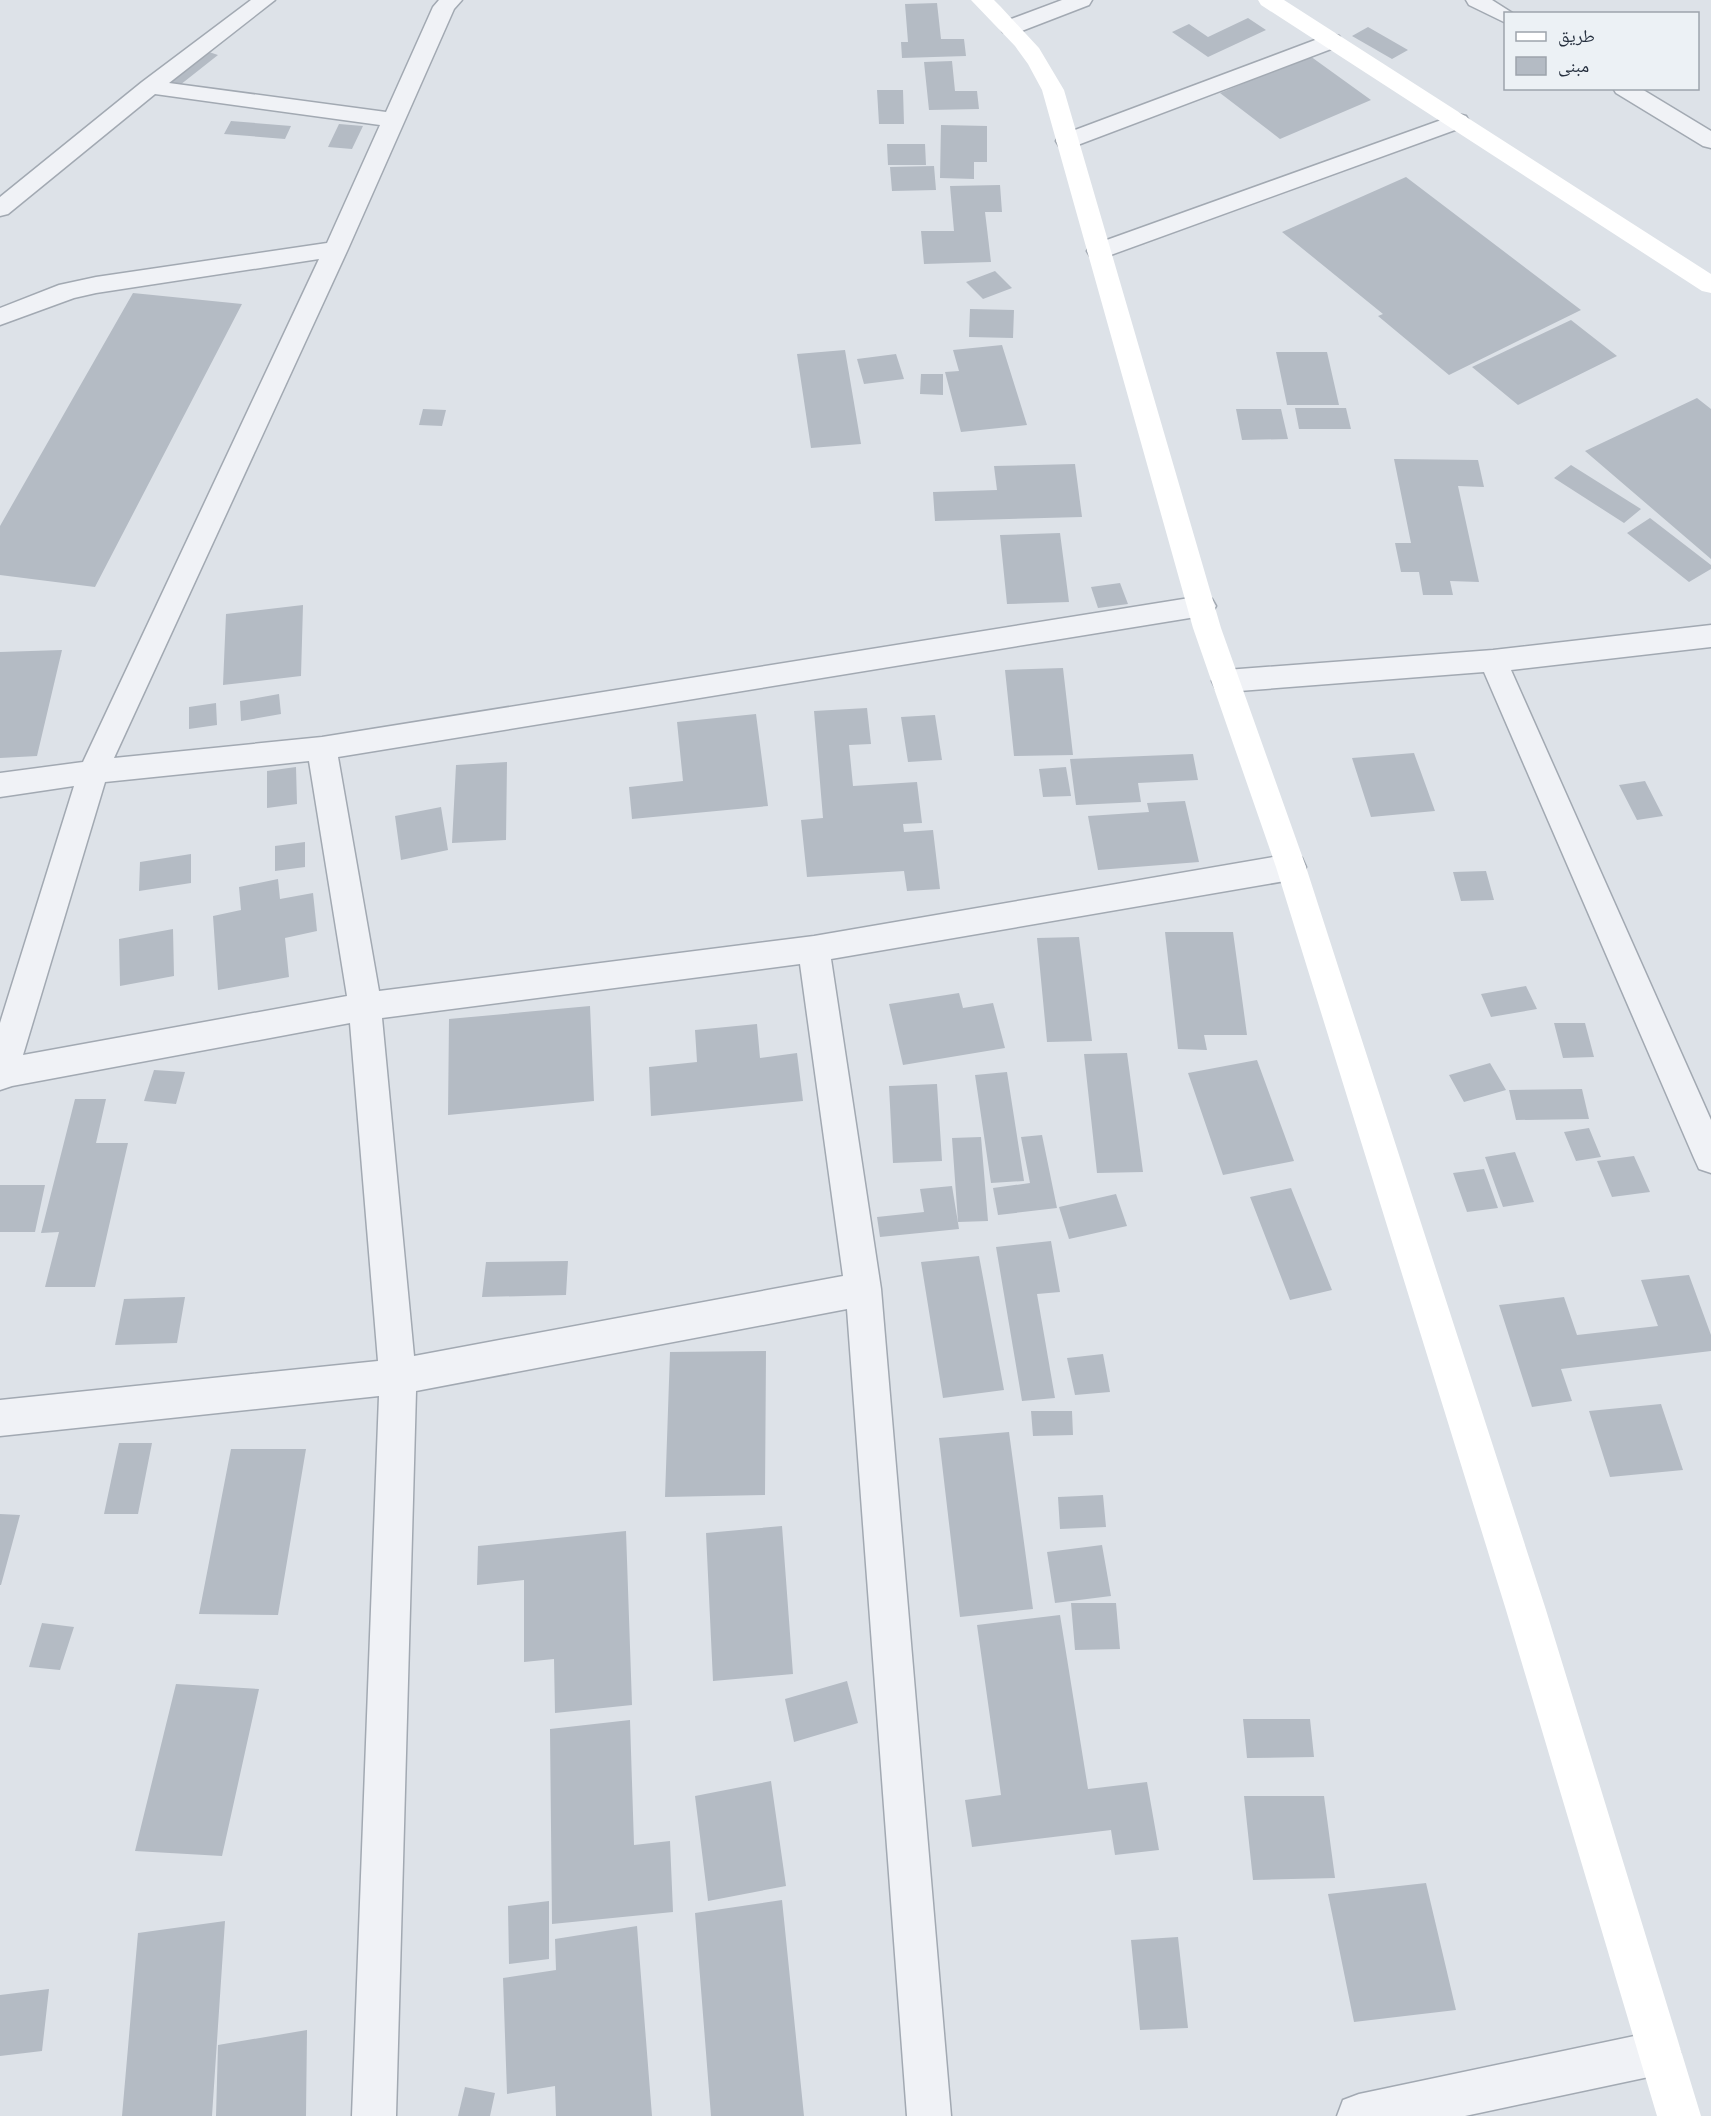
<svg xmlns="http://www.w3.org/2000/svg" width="1711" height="2116" viewBox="0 0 1711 2116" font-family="'Asap Condensed','Noto Naskh Arabic',sans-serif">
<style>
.building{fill:#b4bbc4}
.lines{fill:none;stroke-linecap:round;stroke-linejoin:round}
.minor-casing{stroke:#a2a9b2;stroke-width:3}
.minor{fill:#f0f2f6;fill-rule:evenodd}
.secondary{fill:#fff;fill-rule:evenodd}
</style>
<rect width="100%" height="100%" fill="#dde2e8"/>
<path class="building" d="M937,3L941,39H964L966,56L902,58L901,42H908L905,4Z
M1248,18L1266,30L1208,57L1172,32L1189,24L1208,37Z
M1368,27L1408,50L1392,59L1352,36Z
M203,50L218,55L180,85L165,80Z
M1310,56L1371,100L1280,139L1220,93Z
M952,61L955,91H977L979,109L929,110L924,62Z
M877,90H903L904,124H879Z
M231,121L291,126L285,139L224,134Z
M339,124L363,126L352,149L328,147Z
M941,125L987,126V162H974V179L940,178Z
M887,144H925L926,165H888Z
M934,166L936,190L892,191L890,167Z
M1406,177L1581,310L1449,375L1378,316L1383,314L1282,232Z
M1000,185L1002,212H985L991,262L924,264L921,231H954L950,186Z
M995,271L1012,288L983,299L966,282Z
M133,293L242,304L95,587L0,575V526Z
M970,309L1014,310L1013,338L969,337Z
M1571,320L1617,356L1518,405L1472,367Z
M1002,345L1027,425L961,432L945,372L959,371L953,350Z
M845,350L861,444L811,448L797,354Z
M1276,352H1327L1339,405H1287Z
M896,354L904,379L864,384L857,359Z
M921,374H943V395L920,394Z
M1697,398L1711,409V559L1585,451Z
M1295,408H1346L1351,429H1299Z
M423,409L446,410L442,426L419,425Z
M1236,409H1281L1288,439L1242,440Z
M1394,459L1478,460L1484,487L1458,486L1479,582L1450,581L1453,595H1423L1419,572H1401L1395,543H1411Z
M1075,464L1082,517L935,521L933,492L997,490L994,466Z
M1571,465L1641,509L1624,523L1554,478Z
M1650,518L1711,565V569L1689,582L1627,533Z
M1060,533L1069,602L1007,604L1000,535Z
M1120,583L1128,604L1098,608L1091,587Z
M303,605L301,676L223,685L226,614Z
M62,650L37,756L0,758V652Z
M1063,668L1073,755L1014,756L1005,670Z
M279,694L281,714L241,721L240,701Z
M216,703L217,725L189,729V707Z
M867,708L871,744L849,745L853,786L917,782L922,823L903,824L904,832L933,830L940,889L907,891L904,871L807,877L801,820L823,818L814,711Z
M756,714L768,806L632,819L629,787L683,781L677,722Z
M935,715L942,760L908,762L901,717Z
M1414,753L1435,811L1371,817L1352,758Z
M1193,754L1198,780L1138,783L1141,802L1076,805L1070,759Z
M507,762L506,840L452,843L456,765Z
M296,767L297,804L267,808V771Z
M1066,767L1071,796L1043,797L1039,769Z
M1645,781L1663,816L1637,820L1619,785Z
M1185,801L1199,862L1098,870L1088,816L1149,812L1147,803Z
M441,807L448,850L401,860L395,816Z
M305,842V867L275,871V846Z
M191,854V883L139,891L140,862Z
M1486,871L1494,900L1461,901L1453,872Z
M278,879L280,899L313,893L317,931L285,938L289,977L218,990L213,916L241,910L239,887Z
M173,929L174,976L120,986L119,939Z
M1165,932H1233L1247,1035H1204L1207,1050L1178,1049Z
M1079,937L1092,1041L1047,1042L1037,938Z
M1526,986L1537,1009L1491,1017L1481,994Z
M959,993L963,1008L993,1003L1005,1048L903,1065L889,1004Z
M590,1006L594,1101L448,1115L449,1019Z
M1554,1023H1585L1594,1057L1563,1058Z
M757,1024L760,1058L797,1053L803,1101L651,1116L649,1067L697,1062L695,1030Z
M1127,1053L1143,1172L1097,1173L1084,1054Z
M1257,1060L1294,1161L1223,1175L1188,1073Z
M1490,1063L1506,1090L1464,1102L1449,1075Z
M154,1070L185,1072L176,1104L144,1101Z
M1007,1072L1024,1181L991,1183L975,1075Z
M937,1084L942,1161L893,1163L889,1086Z
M1582,1089L1589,1119L1516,1120L1509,1090Z
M75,1099H106L96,1143H128L95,1287H45L59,1232L41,1233Z
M1589,1128L1601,1157L1576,1161L1564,1132Z
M1042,1135L1057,1208L998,1215L993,1188L1030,1183L1021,1137Z
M981,1137L988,1221L958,1222L952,1138Z
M1515,1152L1534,1202L1503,1207L1485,1157Z
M1634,1156L1650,1192L1612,1197L1597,1161Z
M1484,1169L1498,1208L1467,1212L1453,1173Z
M0,1185H45L35,1232H0Z
M952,1186L959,1229L880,1237L877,1217L924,1212L920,1189Z
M1291,1188L1332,1290L1290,1300L1250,1197Z
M1116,1194L1127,1226L1069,1239L1059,1207Z
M1051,1241L1060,1292L1037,1294L1055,1398L1022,1401L996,1247Z
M979,1256L1004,1390L943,1398L921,1262Z
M568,1261L566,1295L482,1297L486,1262Z
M1689,1275L1711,1335V1351L1561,1369L1572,1401L1532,1407L1499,1305L1564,1297L1577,1335L1658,1326L1641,1280Z
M185,1297L177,1343L115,1345L124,1299Z
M766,1351L765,1495L665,1497L670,1352Z
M1103,1354L1110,1392L1075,1395L1067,1358Z
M1661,1404L1683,1470L1610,1477L1589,1411Z
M1031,1411H1072L1073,1435L1033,1436Z
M1009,1432L1033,1609L960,1617L939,1438Z
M119,1443H152L138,1514H104Z
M231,1449H306L278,1615L199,1614Z
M1103,1495L1106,1527L1060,1529L1058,1497Z
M0,1514L20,1515L1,1585H0Z
M782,1526L793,1674L713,1681L706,1533Z
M626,1531L632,1705L555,1713L554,1659L524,1662V1580L477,1585L478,1546Z
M1102,1545L1111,1596L1055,1603L1047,1552Z
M1071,1603H1116L1120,1649L1075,1650Z
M1060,1615L1088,1789L1147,1782L1159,1850L1115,1855L1111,1830L972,1847L965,1800L1001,1795L977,1625Z
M42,1623L74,1627L60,1670L29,1667Z
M847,1681L858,1723L794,1742L785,1699Z
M176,1684L259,1689L222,1856L135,1851Z
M1243,1719H1310L1314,1757L1247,1758Z
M630,1720L634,1845L670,1841L673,1912L552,1924L550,1729Z
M771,1781L786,1886L708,1901L695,1796Z
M1244,1796H1324L1335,1878L1253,1880Z
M1426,1883L1456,2010L1354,2022L1328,1894Z
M782,1900L804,2116H711L695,1913Z
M549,1901V1959L509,1964L508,1906Z
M225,1921L212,2116H122L138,1933Z
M637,1926L652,2116H556L555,2086L507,2094L503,1978L556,1970L555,1939Z
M1178,1937L1188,2028L1140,2030L1131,1940Z
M49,1989L42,2051L0,2056V1995Z
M307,2030L306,2116H216L218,2045Z
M465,2087L495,2093L490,2116H458Z"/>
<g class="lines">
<g class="minor-casing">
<path id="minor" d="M251,0H275L169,83L386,112L433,7L439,0H462L454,9L348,249L114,758L322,737L1202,596L1212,599L1216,606L1212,613L1202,616L338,757L379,991L814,936L1291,854L1302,858L1306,867L1302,876L1291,880L831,959L881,1289L951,2116H907L847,1309L416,1391L396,2116H352L379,1396L0,1436V1400L378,1361L350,1023L12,1086L0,1090V1023L74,786L0,797V773L83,762L319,259L96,293L74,298L0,325V308L59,285L96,277L327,243L380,125L155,94L8,214L0,216V197L142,82ZM309,761L347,996L23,1055L105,782ZM800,964L843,1276L414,1356L382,1018Z
M1062,0H1092L1089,5L1019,32L1011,33L1003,32L1000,27L1003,22Z
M1466,0H1492L1514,14H1506V23L1469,5Z
M1331,34L1339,36L1342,41L1339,46L1075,146L1067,148L1059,146L1056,141L1059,136Z
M1613,88H1640L1711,131V148L1703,146L1616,93Z
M1458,114L1466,116L1469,121L1466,126L1108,256L1099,259L1090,256L1087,251L1090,246Z
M1711,625V647L1511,670L1711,1120V1173L1699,1169L1694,1158L1484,672L1226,692L1216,689L1212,681L1216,673L1226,670L1493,650Z
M1658,2031L1674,2037L1680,2053L1674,2069L1658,2075L1465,2116H1337L1343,2100L1359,2094Z"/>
</g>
<use href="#minor" class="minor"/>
<path class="secondary" d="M971,0H994L1000,6L1039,48L1064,90L1221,628L1306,867L1546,1610L1701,2116H1657L1506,1610L1276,867L1193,628L1042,90L1028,64L1015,46Z
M1258,0H1284L1711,274V293L1702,291L1261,5Z"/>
</g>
<rect x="1504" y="12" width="195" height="78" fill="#ecf1f5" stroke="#9da4ac" stroke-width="1.5"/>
<rect x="1516" y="32" width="30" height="9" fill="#ffffff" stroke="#9da4ac" stroke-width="1.5"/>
<text x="1558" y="42" font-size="18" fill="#26303f">طريق</text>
<rect x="1516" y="57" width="30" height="18" fill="#b4bbc4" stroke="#9da4ac" stroke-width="1.5"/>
<text x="1558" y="72" font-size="18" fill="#26303f">مبنى</text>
</svg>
